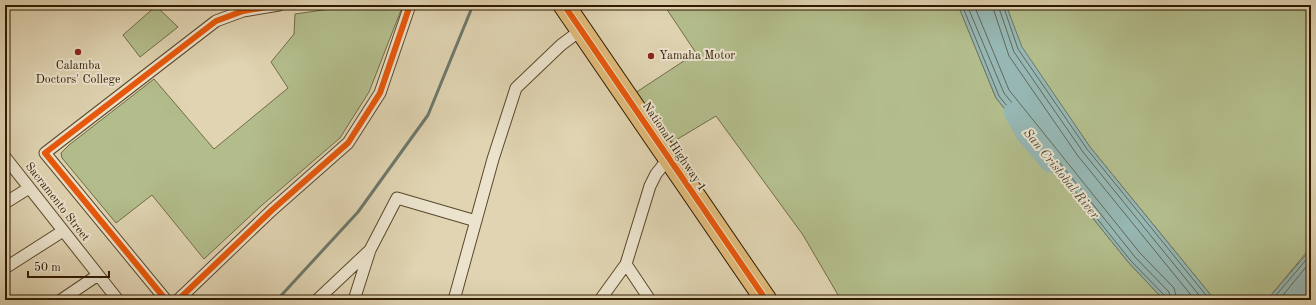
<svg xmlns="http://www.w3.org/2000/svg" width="1316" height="305" viewBox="0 0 1316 305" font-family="'Old Standard TT',serif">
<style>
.green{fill:#b3bd8c;stroke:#716c46}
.water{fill:#96b7b3;stroke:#6d786b}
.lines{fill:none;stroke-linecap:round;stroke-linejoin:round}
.shore{stroke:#62685a;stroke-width:1}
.stream{stroke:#6d786b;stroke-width:3}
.river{stroke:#96b7b3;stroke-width:19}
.street-casing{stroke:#5b482c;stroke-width:13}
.highway-casing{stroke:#2f1a00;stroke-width:23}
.street{stroke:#ebe3cd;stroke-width:11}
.highway{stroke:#e0ba79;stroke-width:21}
.cycleway-casing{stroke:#ebe3cd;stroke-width:8}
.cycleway{stroke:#e8590c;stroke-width:6}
.poi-dot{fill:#8f2418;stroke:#ebe3cd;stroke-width:1.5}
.labels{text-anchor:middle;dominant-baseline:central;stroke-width:4;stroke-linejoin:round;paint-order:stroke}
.poi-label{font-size:12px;fill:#2f1a00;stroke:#ebe3cd;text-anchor:start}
.street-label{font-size:12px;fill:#2f1a00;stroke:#ebe3cd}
.water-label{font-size:13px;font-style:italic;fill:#4e4936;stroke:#ebe3cd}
</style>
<rect width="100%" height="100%" fill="#e0d4b2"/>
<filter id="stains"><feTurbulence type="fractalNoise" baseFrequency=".005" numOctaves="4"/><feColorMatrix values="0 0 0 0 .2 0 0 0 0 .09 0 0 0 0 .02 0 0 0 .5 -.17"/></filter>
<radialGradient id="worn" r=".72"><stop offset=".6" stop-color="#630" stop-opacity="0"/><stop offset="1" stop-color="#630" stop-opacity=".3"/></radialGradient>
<path class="green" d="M359,5H403L369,92L340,138L261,206L204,259L152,195L116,223L62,158L61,153L69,145L154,79L214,149L288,88L271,62L294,34L295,14Z
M664,5H958L996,98L1129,263L1164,300H841L803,235L716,116L671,143L635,93L696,53Z
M1006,5H1311V247L1267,300L1214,299L1090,147L1021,47Z
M156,6L178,27L140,57L123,35Z"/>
<path class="water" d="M958,5H1006L1022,47L1090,147L1214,299L1218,300H1164L1129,263L996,98Z
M1311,249V300H1267Z"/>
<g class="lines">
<path class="shore" d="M962,5L999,96L1131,261L1165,296L1166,300
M967,5L1004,93L1135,257L1169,292L1171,300
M974,5L1009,90L1140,253L1174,288L1177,300
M992,5L1009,56L1078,156L1195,300
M998,5L1014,52L1083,152L1203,300
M1003,5L1018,49L1087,149L1210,300
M1272,300L1311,254
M1279,300L1311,261"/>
<path class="stream" d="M277,300L358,212L428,115L473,5"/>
<path class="river" d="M1013,112L1026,135L1050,163"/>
<g class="street-casing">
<path id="street" d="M5,157L118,300
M5,203L29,188
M626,264L650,300
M5,268L63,231
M61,300L98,275
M166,300L45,153L216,21L243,11L279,5
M178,300L272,210L348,143L380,93L410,5
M317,300L370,250
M354,300L370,250L397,198L476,221
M454,300L493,159L516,88L561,45L581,30
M600,300L626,264L650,186L656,174L668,159"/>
</g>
<g class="highway-casing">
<path id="highway" d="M564,5L766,300"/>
</g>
<use href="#street" class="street"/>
<use href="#highway" class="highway"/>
<g class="cycleway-casing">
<path id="cycleway" d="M564,5L766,300
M166,300L45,153L216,21L243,11L279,5
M178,300L272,210L348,143L380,93L410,5"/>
</g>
<use href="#cycleway" class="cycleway"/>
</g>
<g class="poi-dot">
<circle cx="78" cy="52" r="4"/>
<circle cx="651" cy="56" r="4"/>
</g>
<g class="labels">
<g class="poi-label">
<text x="659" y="56">Yamaha Motor</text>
<text x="78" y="66" text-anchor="middle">Calamba<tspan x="78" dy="14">Doctors' College</tspan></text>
</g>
<g class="street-label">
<text transform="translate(674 147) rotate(56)">National Highway 1</text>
<text transform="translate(57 202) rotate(52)">Sacramento Street</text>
</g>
<g class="water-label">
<text transform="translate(1061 174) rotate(51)">San Cristobal River</text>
</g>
</g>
<rect width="1316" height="305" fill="none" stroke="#e0d4b2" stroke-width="20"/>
<rect x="6" y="6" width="1304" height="293" fill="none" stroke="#2f1a00" stroke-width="2"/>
<rect x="10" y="10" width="1296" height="285" fill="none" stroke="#2f1a00"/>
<path d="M28 271v6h81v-6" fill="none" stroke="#2f1a00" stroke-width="2"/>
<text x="34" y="271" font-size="12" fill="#2f1a00" stroke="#ebe3cd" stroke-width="3" paint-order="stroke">50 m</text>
<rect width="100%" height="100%" filter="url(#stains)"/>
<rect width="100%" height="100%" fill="url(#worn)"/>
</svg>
